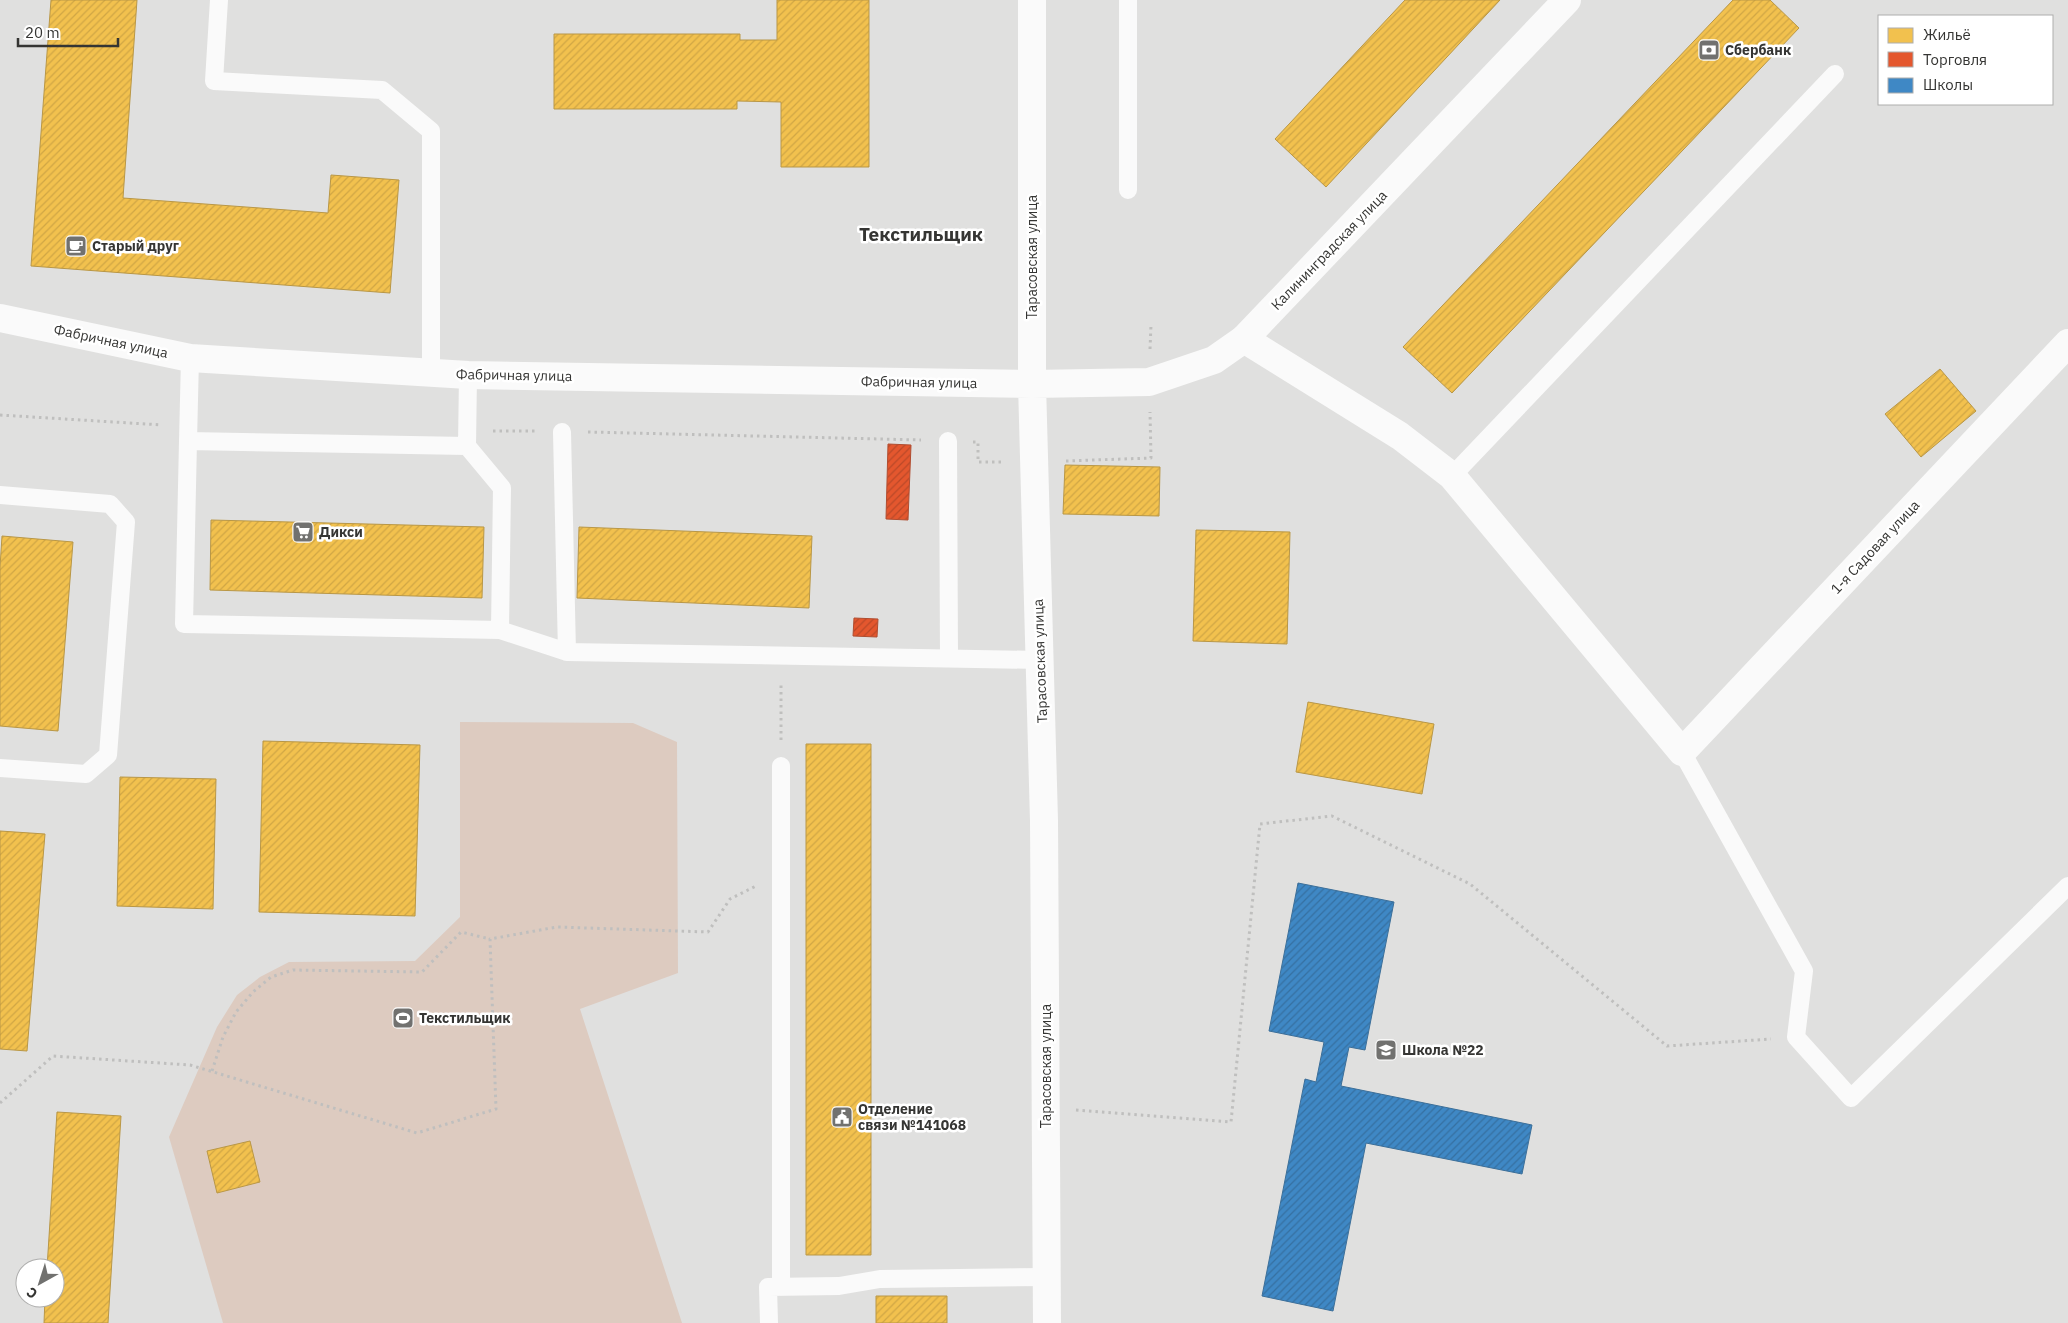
<svg xmlns="http://www.w3.org/2000/svg" width="2068" height="1323" viewBox="0 0 2068 1323" font-family="'IBM Plex Sans',sans-serif">
<style>
.garden{fill:#ddcbc0}
.homes{fill:url(#homes-hatch);stroke:#b99746}
.shops{fill:url(#shops-hatch);stroke:#b04d30}
.schools{fill:url(#schools-hatch);stroke:#3c6f99}
.lines{fill:none;stroke-linecap:round;stroke-linejoin:round}
.path{stroke:#bfbfbe;stroke-width:3;stroke-dasharray:2.5 4;stroke-linecap:butt}
.lane{stroke:#fafafa;stroke-width:18}
.street{stroke:#fafafa;stroke-width:28}
.secondary{stroke:#fafafa;stroke-width:28}
.labels{text-anchor:middle;dominant-baseline:central;stroke-width:5;stroke-linejoin:round;paint-order:stroke}
.poi-label{font-size:14px;font-weight:bold;fill:#353533;stroke:#fff;text-anchor:start}
.street-label{font-size:14px;fill:#353533;stroke:#fff}
.district-label{font-size:19px;font-weight:bold;fill:#353533;stroke:#fff}
</style>
<defs>
<pattern id="homes-hatch" width="6" height="6" patternUnits="userSpaceOnUse" patternTransform="scale(1.25)"><rect width="6" height="6" fill="#f2c14e"/><path d="M-1 1l2-2M0 6l6-6M5 7l2-2" fill="none" stroke="#d0a645"/></pattern>
<pattern id="shops-hatch" width="6" height="6" patternUnits="userSpaceOnUse" patternTransform="scale(1.25)"><rect width="6" height="6" fill="#e4572e"/><path d="M-1 1l2-2M0 6l6-6M5 7l2-2" fill="none" stroke="#ba4928"/></pattern>
<pattern id="schools-hatch" width="6" height="6" patternUnits="userSpaceOnUse" patternTransform="scale(1.25)"><rect width="6" height="6" fill="#3f88c5"/><path d="M-1 1l2-2M0 6l6-6M5 7l2-2" fill="none" stroke="#3670a1"/></pattern>
</defs>
<rect width="100%" height="100%" fill="#e0e0df"/>
<path class="garden" d="M460,722L633,723L677,742L678,973L580,1009L682,1323H223L169,1137L217,1027L237,995L260,977L289,962L415,961L460,917Z"/>
<path class="homes" d="M51,0H137L123,198L328,213L331,175L399,180L390,293L31,266Z
M777,0H869V167H781V102L737,101V109H554V34H740V40H777Z
M1405,0H1500L1326,187L1275,139Z
M1733,0H1770L1799,28L1452,393L1403,347Z
M1940,369L1976,411L1921,457L1885,414Z
M1065,465L1160,467L1159,516L1063,514Z
M211,520L484,527L482,598L210,590Z
M579,527L812,536L809,608L577,598Z
M1196,530L1290,532L1287,644L1193,641Z
M2,536L73,542L58,731L0,726V567Z
M1308,702L1434,724L1422,794L1296,772Z
M263,741L420,745L415,916L259,912Z
M806,744H871V1255H806Z
M120,777L216,779L213,909L117,906Z
M0,831L45,834L27,1051L0,1049Z
M57,1112L121,1116L108,1323H44L45,1298H55V1268H47Z
M250,1141L260,1182L217,1193L207,1151Z
M876,1296H947V1323H876Z"/>
<path class="shops" d="M888,444L911,445L908,520L886,519Z
M854,618L878,619L877,637L853,636Z"/>
<path class="schools" d="M1298,883L1394,902L1365,1050L1349,1047L1341,1086L1532,1125L1522,1174L1366,1143L1333,1311L1262,1296L1305,1079L1316,1082L1324,1042L1269,1031Z"/>
<g class="lines">
<path class="path" d="M1150,349L1151,325
M0,415L162,425
M493,431H536
M588,432L921,440
M973,442H978V462H1004
M1066,461L1151,458L1150,412
M781,740V682
M212,1071L223,1037L236,1012L253,992L271,977L293,970L422,972L461,932L490,939
M0,1103L53,1056L190,1065L417,1133L496,1109L490,939L557,927L708,932L730,899L756,886
M1076,1110L1231,1122L1260,824L1332,816L1470,884L1667,1046L1771,1039"/>
<path class="lane" d="M219,0L214,81L382,90L431,131V373
M1128,190V0
M190,358L188,441L467,446L468,375
M562,432L567,652L1040,660
M188,441L184,624L500,630L502,488L467,446
M948,441L949,658
M1452,476L1835,74
M0,495L110,504L126,522L108,755L86,774L0,768
M500,630L567,652
M1682,752L1804,971L1796,1037L1851,1098L2068,886
M781,766V1287
M769,1323L768,1287L839,1286L880,1279L1047,1277"/>
<path class="street" d="M1244,339L1400,436L1452,476L1682,752L2068,343"/>
<path class="secondary" d="M1032,0V384L1044,821L1047,1323
M0,318L190,358L468,375L1032,384L1149,382L1214,360L1244,339L1567,0"/>
</g>
<defs>
<g id="bank-square" transform="scale(1.125)"><rect x="-9" y="-9" width="18" height="18" rx="4" fill="#71716f" stroke="#fff"/><path d="M-6-4H6V4H-6ZM0-2.3a2.3 2.3 0 1 0 0 4.6a2.3 2.3 0 1 0 0-4.6Z" fill="#fff"/></g>
<g id="cafe-square" transform="scale(1.125)"><rect x="-9" y="-9" width="18" height="18" rx="4" fill="#71716f" stroke="#fff"/><path d="M-5.5-4.5H6V0H3Q3 3.5 0 3.5H-2.5Q-5.5 3.5-5.5 0ZM3-3.2v2h1.7v-2ZM-6 4.5H4V6H-6Z" fill="#fff"/></g>
<g id="supermarket-square" transform="scale(1.125)"><rect x="-9" y="-9" width="18" height="18" rx="4" fill="#71716f" stroke="#fff"/><path d="M-6-5.5h2.5l.6 2H6L4.5 2H-2.5L-4.4-4H-6ZM-1.5 3.2a1.3 1.3 0 1 0 .1 0ZM3 3.2a1.3 1.3 0 1 0 .1 0Z" fill="#fff"/></g>
<g id="stadium-square" transform="scale(1.125)"><rect x="-9" y="-9" width="18" height="18" rx="4" fill="#71716f" stroke="#fff"/><path d="M0-5a6.5 5 0 1 0 0 10a6.5 5 0 1 0 0-10ZM-3.5-1.8h7v3.6h-7Z" fill="#fff"/></g>
<g id="school-square" transform="scale(1.125)"><rect x="-9" y="-9" width="18" height="18" rx="4" fill="#71716f" stroke="#fff"/><path d="M0-5L7-2L0 1L-7-2ZM-4 1L0 2.5L4 1V4Q0 6-4 4Z" fill="#fff"/></g>
<g id="civic-square" transform="scale(1.125)"><rect x="-9" y="-9" width="18" height="18" rx="4" fill="#71716f" stroke="#fff"/><path d="M-.6-6.5H3V-4.5H.6V-3L4-1V1h2V6H-6V1h2V-1L-.6-3ZM-1.2 2.5V6h2.4V2.5Z" fill="#fff"/></g>
</defs>
<g fill-rule="evenodd">
<use href="#bank-square" x="1709" y="50"/>
<use href="#cafe-square" x="76" y="246"/>
<use href="#supermarket-square" x="303" y="532"/>
<use href="#stadium-square" x="403" y="1018"/>
<use href="#school-square" x="1386" y="1050"/>
<use href="#civic-square" x="842" y="1117"/>
</g>
<g class="labels">
<g class="poi-label">
<text x="1725" y="50">Сбербанк</text>
<text x="92" y="246">Старый друг</text>
<text x="319" y="532">Дикси</text>
<text x="419" y="1018">Текстильщик</text>
<text x="1402" y="1050">Школа №22</text>
<text x="858" y="1109">Отделение<tspan x="858" dy="16">связи №141068</tspan></text>
</g>
<g class="street-label">
<text transform="translate(1329 250) rotate(-46)">Калининградская улица</text>
<text transform="translate(1032 257) rotate(-90)">Тарасовская улица</text>
<text transform="translate(111 341) rotate(12)">Фабричная улица</text>
<text transform="translate(514 375) rotate(1)">Фабричная улица</text>
<text transform="translate(919 382) rotate(1)">Фабричная улица</text>
<text transform="translate(1875 547) rotate(-47)">1-я Садовая улица</text>
<text transform="translate(1040 661) rotate(-92)">Тарасовская улица</text>
<text transform="translate(1046 1066) rotate(-90)">Тарасовская улица</text>
</g>
<g class="district-label">
<text x="921" y="234">Текстильщик</text>
</g>
</g>
<rect x="1878" y="15" width="175" height="90" fill="#ffffff" stroke="#aeaead"/>
<rect x="1888" y="28" width="25" height="15" fill="#f2c14e" stroke="#aeaead"/>
<text x="1923" y="40" font-size="15" fill="#353533">Жильё</text>
<rect x="1888" y="52" width="25" height="15" fill="#e4572e" stroke="#aeaead"/>
<text x="1923" y="65" font-size="15" fill="#353533">Торговля</text>
<rect x="1888" y="78" width="25" height="15" fill="#3f88c5" stroke="#aeaead"/>
<text x="1923" y="90" font-size="15" fill="#353533">Школы</text>
<g transform="translate(40 1283) rotate(219)"><circle r="24" fill="#ffffff" stroke="#aeaead"/>
<path d="M0-4L9 19L0 12L-9 19Z" fill="#71716f"/>
<text y="-8" font-size="14" font-weight="bold" text-anchor="middle" fill="#353533">С</text>
</g>
<path d="M18 38v8h100v-8" fill="none" stroke="#353533" stroke-width="2.5"/>
<text x="25" y="38" font-size="15" fill="#353533" stroke="#ffffff" stroke-width="4" paint-order="stroke">20 m</text>
</svg>
